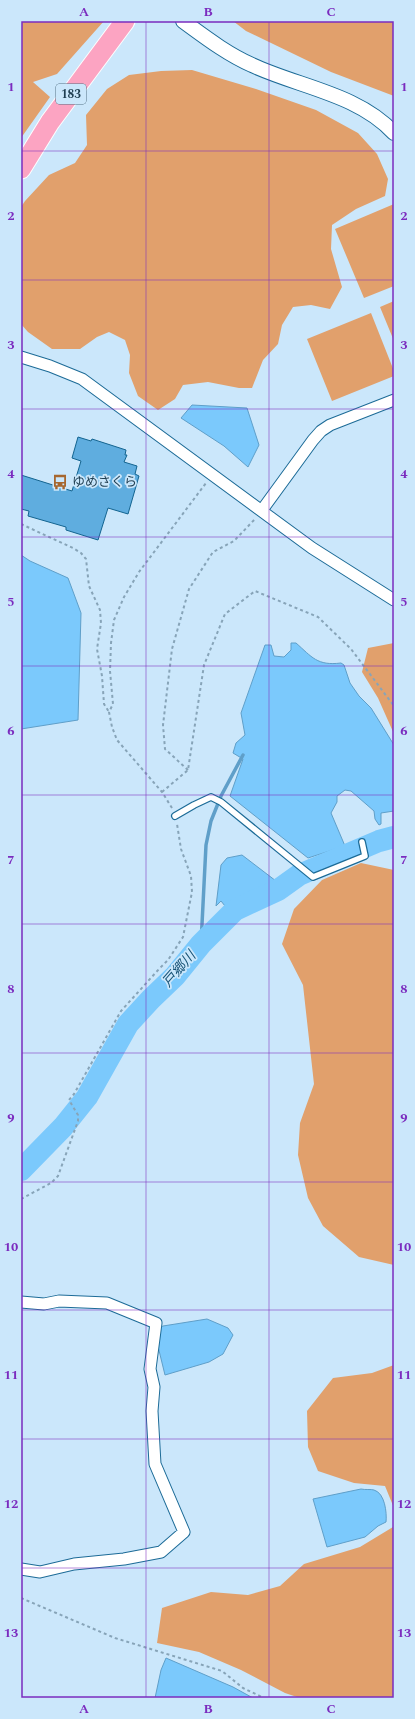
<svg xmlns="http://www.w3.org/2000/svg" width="415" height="1719" viewBox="0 0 415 1719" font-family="Spectral,'Noto Sans JP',serif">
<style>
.green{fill:#e1a06c}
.water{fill:#7bc9fc;stroke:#5f9fc9}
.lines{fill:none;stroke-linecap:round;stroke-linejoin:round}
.stream{stroke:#5f9fc9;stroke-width:3.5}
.river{stroke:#7bc9fc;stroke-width:22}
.building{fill:#5faddf;stroke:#136490}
.service-casing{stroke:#1c6b97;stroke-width:8}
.minor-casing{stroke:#1c6b97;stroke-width:13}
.tertiary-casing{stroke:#1c6b97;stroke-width:16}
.trunk-casing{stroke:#fff;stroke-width:21}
.path{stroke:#87a4b8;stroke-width:2;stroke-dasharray:3 3;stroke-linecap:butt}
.service{stroke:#fff;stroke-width:5.5}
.minor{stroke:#fff;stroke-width:11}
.tertiary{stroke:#fff;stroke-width:14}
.trunk{stroke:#fca4c2;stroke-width:19}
.grid{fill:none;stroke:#7b2cbf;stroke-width:1;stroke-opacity:0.55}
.labels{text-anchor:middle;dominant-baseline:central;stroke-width:3.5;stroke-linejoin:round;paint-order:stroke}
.shield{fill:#cbe7fb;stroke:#537184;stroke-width:1}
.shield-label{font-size:12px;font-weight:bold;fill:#1f3e51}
.poi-label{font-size:13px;fill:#1f3e51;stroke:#cbe7fb;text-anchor:start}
.water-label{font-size:14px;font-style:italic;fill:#185376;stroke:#cbe7fb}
.neatline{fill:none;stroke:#7b2cbf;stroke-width:1.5}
.grid-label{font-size:13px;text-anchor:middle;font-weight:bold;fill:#7b2cbf}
</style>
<rect width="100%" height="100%" fill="#cbe7fb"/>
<path class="green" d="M21,21H104L57,74L33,82L50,97L21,138Z
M233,21H394V96L331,72L246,31Z
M192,70L256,89L316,110L358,133L377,154L388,179L385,196L356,209L332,225L331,249L342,287L330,309L311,305L293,307L282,325L278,344L263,360L252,388H239L208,382L183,385L175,399L158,410L138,396L129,373L130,355L125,340L109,332L97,337L80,349H52L28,332L21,324V207L25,201L49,175L75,163L87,145L86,115L107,89L129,75L161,71Z
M394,204V286L364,298L335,229Z
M394,301V341L380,307Z
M371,313L394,371V376L332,401L307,339Z
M394,643V734L378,698L362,672L368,648Z
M361,863L394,870V1265L359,1257L323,1226L308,1198L298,1155L300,1123L314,1084L303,985L282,944L294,909L322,880Z
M394,1365V1508L385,1486L354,1483L318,1471L308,1447L307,1411L333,1378L372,1373Z
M394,1519V1698H300L285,1693L241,1670L199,1652L157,1643L162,1608L211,1592L248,1595L280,1586L304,1564L360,1547L393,1527Z"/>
<path class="water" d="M192,405L247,408L259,445L248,467L224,446L181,418Z
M21,555L30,561L68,578L81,613L78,720L21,729Z
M291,643H296C312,657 317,666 341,663L344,665L350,683L359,696L371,708L394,745V811L381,813V824L379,825L375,819L374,811L351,791L345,790L337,796V802L331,813L345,846L308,858L230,796L243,759L233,753L236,743L245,735L241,713L265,645H271L274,656L284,657L291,650Z
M242,855L276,881C257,891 238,898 221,912L225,906L221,901L216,906L221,865L227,858Z
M207,1319L228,1328L233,1335L223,1354L209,1362L165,1375L154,1330L163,1326Z
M361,1489C365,1490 371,1489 374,1490C385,1493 387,1513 386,1522L378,1526L365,1537L327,1547L313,1499Z
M166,1658L233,1687L253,1698H155L161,1670Z"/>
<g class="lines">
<path class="stream" d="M201,944L206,845L211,821L221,796L243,755"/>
<path class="river" d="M21,1170L63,1127L87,1097L128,1024L151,999L175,976L201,944L235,910L278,890L299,875L379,841L394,837"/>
</g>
<path class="building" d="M78,437L91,441L92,439L126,450L125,455H127L124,462L137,466L135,474L139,476L128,514L108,508L98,540L66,530V527L28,516L29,511L21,509V475L72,491L81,461L72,458Z"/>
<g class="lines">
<g class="service-casing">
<path id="service" d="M175,816L194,805L211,797L221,802L313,877L365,856L362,842"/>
</g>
<g class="minor-casing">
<path id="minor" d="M21,357L50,366L82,379L312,548L394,600
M262,510L313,440L321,431L330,425L394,400
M21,1302L44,1304L59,1301L107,1303L156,1323L150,1369L154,1387L152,1411L155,1464L184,1532L161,1552L124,1559L74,1564L40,1572L21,1569"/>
</g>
<g class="tertiary-casing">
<path id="tertiary" d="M183,21C205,37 227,54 252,65C299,87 358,94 394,133"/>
</g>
<g class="trunk-casing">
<path id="trunk" d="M21,169L50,122L125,21"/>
</g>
<path class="path" d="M21,524L73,548L81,553L86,559L89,586L100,610L101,623L97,649L102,676L104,704L109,712
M188,770L165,749L163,725L172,649L189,589L213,552L234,541L255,519
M162,792L188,770L204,665L225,614L255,591L318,617L351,649L394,706
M172,808L162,792L117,740L112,727L109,712L113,704L110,671L111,643L114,620L124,597L139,572L206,483
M21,1199L51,1183L58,1176L78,1121V1115L69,1100L74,1094L121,1011L159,969L168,960L183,937L192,892L191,876L181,849L177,824
M21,1598L115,1638L222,1671L243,1688L264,1698"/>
<use href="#service" class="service"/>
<use href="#minor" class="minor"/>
<use href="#tertiary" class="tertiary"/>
<use href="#trunk" class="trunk"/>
</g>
<path class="grid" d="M146,21V1698M269,21V1698M21,151H394M21,280H394M21,409H394M21,537H394M21,666H394M21,795H394M21,924H394M21,1053H394M21,1182H394M21,1310H394M21,1439H394M21,1568H394"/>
<defs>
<g id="bus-bare" transform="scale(1.2)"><path d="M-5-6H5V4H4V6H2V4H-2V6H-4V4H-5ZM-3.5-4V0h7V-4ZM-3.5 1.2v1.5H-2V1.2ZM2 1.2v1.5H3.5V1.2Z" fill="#a6672f" stroke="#cbe7fb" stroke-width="2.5" paint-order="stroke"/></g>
</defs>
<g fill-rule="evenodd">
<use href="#bus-bare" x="60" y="482"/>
</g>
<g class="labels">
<rect class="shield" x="56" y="84" width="30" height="20" rx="3"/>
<g class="shield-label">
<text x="71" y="94">183</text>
</g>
<g class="poi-label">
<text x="72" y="482">ゆめさくら</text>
</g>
<g class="water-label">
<text transform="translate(179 969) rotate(-49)">戸郷川</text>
</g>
</g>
<rect width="415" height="1719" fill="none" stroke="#cbe7fb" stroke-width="44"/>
<rect x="22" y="22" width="371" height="1675" class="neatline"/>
<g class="grid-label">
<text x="84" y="16">A</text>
<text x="208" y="16">B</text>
<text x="331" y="16">C</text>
<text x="11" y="91">1</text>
<text x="404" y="91">1</text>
<text x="11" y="220">2</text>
<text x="404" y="220">2</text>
<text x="11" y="349">3</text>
<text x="404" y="349">3</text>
<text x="11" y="478">4</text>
<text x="404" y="478">4</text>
<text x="11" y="606">5</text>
<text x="404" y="606">5</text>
<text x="11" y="735">6</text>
<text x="404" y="735">6</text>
<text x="11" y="864">7</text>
<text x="404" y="864">7</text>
<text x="11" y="993">8</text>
<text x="404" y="993">8</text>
<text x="11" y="1122">9</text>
<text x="404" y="1122">9</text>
<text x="11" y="1251">10</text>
<text x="404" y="1251">10</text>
<text x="11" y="1379">11</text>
<text x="404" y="1379">11</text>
<text x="11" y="1508">12</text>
<text x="404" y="1508">12</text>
<text x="11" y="1637">13</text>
<text x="404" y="1637">13</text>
<text x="84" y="1713">A</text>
<text x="208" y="1713">B</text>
<text x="331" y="1713">C</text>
</g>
</svg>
